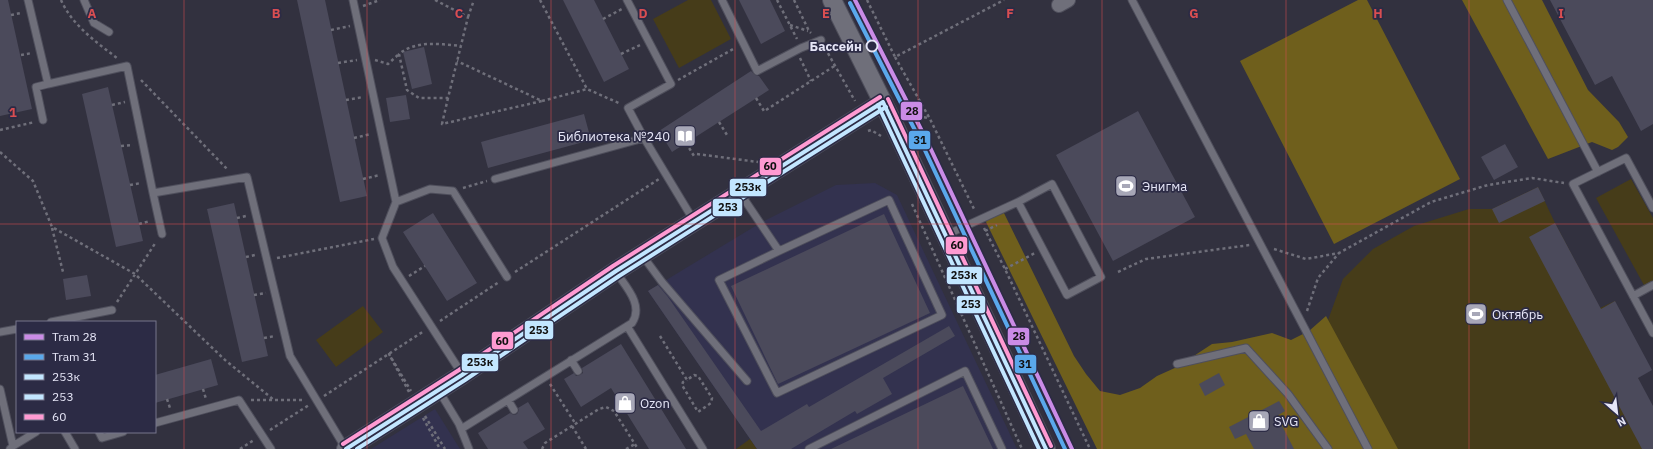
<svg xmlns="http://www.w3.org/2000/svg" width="1653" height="449" viewBox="0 0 1653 449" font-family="'IBM Plex Sans',sans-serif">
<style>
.built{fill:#33324f}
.green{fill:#463c19}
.forest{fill:#6f5f1c}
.building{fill:#4b4a5b}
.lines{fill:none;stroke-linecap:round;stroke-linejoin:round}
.service-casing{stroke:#4f4f5c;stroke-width:9}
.minor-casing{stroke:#4f4f5c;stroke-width:16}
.tertiary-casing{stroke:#4f4f5c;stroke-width:20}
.path{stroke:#6f6f7a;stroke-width:2.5;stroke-dasharray:3 3;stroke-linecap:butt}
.service{stroke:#6f6f7a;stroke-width:7}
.minor{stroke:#6f6f7a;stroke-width:14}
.tertiary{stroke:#6f6f7a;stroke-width:18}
.bus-1-casing{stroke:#2c2b45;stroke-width:7}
.bus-2-casing{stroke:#2c2b45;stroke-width:7}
.bus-3-casing{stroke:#2c2b45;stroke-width:7}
.bus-1{stroke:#c2e6ff;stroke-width:4}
.bus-2{stroke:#c2e6ff;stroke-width:4}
.bus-3{stroke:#ff9ad2;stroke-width:4}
.tram-1-casing{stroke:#2c2b45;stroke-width:7}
.tram-2-casing{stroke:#2c2b45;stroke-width:7}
.tram-1{stroke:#ca8be6;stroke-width:4}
.tram-2{stroke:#5aa8eb;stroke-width:4}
.grid{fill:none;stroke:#d94e51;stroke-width:1;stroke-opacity:0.55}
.stop-dot{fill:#2c2b45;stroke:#e6e6f7;stroke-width:2}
.labels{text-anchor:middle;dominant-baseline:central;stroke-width:3.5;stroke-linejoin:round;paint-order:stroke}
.stop-label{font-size:13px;font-weight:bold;fill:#e6e6f7;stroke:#2c2b45;text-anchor:end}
.poi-label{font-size:13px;fill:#e6e6f7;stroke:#2c2b45;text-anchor:start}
.grid-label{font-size:13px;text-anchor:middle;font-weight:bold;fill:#d94e51;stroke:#2c2b45;stroke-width:3.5;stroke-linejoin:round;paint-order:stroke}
.line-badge{stroke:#2c2b45;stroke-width:1.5}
.pale-badge-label{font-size:11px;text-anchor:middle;font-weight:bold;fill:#111}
</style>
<rect width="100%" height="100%" fill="#32313f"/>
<path class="built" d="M875,183L897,195L1017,449H757L648,291L762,222L836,185Z
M435,409L460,449H371Z"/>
<path class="green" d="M688,0H711L731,39L679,68L653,19Z
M1631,179L1653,218V283L1645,287L1596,198Z
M1538,187L1555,223L1600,308L1615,301L1638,378L1653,449H1390L1333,341L1328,320L1343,279L1373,249L1414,226L1469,209H1492Z
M363,306L383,332L336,367L316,340Z
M750,439L757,449H736Z"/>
<path class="forest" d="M1358,0H1367L1460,179L1334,244L1240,61Z
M1462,0H1542L1588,90L1619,122L1628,137L1618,147L1612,150L1592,142L1548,159Z
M1003,211L1074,356L1086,374L1100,391L1120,395L1140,388L1157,376L1177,367L1212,344L1232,342L1272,333L1291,340L1309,331L1326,316L1398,449H1097L986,222L990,213Z"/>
<path class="building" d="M0,0H8L32,109L0,116Z
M297,0H325L367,196L340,202Z
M563,0H594L629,69L604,82Z
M739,0H770L785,31L761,44Z
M1550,0H1653V124L1641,131L1612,76L1595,85Z
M424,47L432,84L412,89L403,52Z
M751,71L755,75L759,76L769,90L672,152L659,131Z
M108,87L143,241L116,247L82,94Z
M406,95L410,119L390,122L386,98Z
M1138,111L1195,217L1113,261L1056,155Z
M584,114L591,140L488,168L481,142Z
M1505,144L1518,167L1494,180L1481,157Z
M1538,187L1545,201L1499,223L1492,209Z
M234,203L268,356L242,362L207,209Z
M433,213L477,283L447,301L403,232Z
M884,214L930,313L778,384L731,286Z
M1555,223L1601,309L1615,301L1652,370L1638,378L1653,406V449H1642L1529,237Z
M87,275L91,296L66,300L63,279Z
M658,285L668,297L761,431L807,404L809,407L949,326L955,336L883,378L892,394L857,414L855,411L791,449H757L648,291Z
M621,344L642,378L686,449H649L611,388L581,407L564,379L574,373L576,376L580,375L583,373L582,368Z
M211,359L218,385L155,403V375Z
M1219,373L1225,385L1205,396L1199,384Z
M963,386L993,449H831Z
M1279,401L1285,411L1277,416L1294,449H1254L1246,434L1235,439L1229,427Z
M528,402L545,429L523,442L528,449H488L478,433L510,413L514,415L517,414L519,410L518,408Z"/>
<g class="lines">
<g class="service-casing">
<path id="service" d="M28,0L48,84L127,66L153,193L247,177L290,356L346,449
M84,0L94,23L109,32
M353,0L396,202L382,238L393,267L462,374
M627,0L671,84L628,108L644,138L694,221
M722,0L757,71L801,48L821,40
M1132,0L1368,449
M1507,0L1598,172
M43,120L36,87L48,84
M495,179L644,138
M1052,184L1101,277L1067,295L1018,202Z
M153,193L162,234
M740,193L779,251
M889,200L942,315L777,393L719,280L779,251Z
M396,202L430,189L453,191L507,277
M1653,208L1626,158L1573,184L1653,333
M946,235L1018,202
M642,255L662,282L747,381
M1633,296L1653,285
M51,322L112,310
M627,326L703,449
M0,332L17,329
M571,360L578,371
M1177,364L1246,348L1288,394L1328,449
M0,389L13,446L10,449
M439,391L459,424L469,449
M508,400L514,410
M155,423L239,400L271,449
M461,429L632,323C644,305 626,287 616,272
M65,432L75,449
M99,432L102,438L123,432
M13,446L36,432
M809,449L965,371L1002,449"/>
</g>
<g class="minor-casing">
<path id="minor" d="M1059,5L1068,0"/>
</g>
<g class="tertiary-casing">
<path id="tertiary" d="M832,0L895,127L1046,449
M346,449L462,375L616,271L883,102"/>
</g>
<path class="path" d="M61,0C72,25 96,42 117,58
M435,0L468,17L448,98H419L407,90L399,54C416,40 440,44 461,46
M540,0L587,89L621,104
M777,0L797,39
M794,0L809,31L811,33
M867,0L895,57L1004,0
M363,6L380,0
M11,15L21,13
M468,17L474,0
M603,19L622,9
M790,25L808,31
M331,30L350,26
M825,48L855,101
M621,54L640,45
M21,55L32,53
M895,57L930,119L975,211
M800,58L811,81
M375,60L388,64L399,54
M338,63L357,60
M141,80L228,170
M678,80L735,48
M448,98L442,124L542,101L457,61
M756,98L764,111
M346,100L363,97
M542,101L587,89
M112,105L125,102
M766,110L836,65
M907,120L915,116L929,118
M719,122L727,135
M0,130L35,122
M868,131L871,130L881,136
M354,138L371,134
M686,143L694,156
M121,146L133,145
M0,152L33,181L52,227L135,274L225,360L274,400
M697,154L758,162
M363,179L380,175
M130,185L141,183
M463,188L487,181
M912,204L1022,449
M237,218L246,216
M139,224L150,221
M52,228L63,272
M984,228L1005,269L1090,449
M985,231L997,225
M1274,249L1306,259L1339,253L1431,202L1488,185L1532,178L1564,183
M246,257L255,255
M277,258L374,239
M1005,269L1035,253
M515,272L659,179
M1118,272L1146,259L1250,245
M409,276L425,266
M254,295L266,293
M117,302L156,242
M1307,311L1318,278L1339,253
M440,321L499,282
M660,336L687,380L694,375L698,376L712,398L711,403L698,412L682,385L683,382L687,380
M264,338L275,336
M550,384L575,423
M203,389L206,399
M409,392L389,354L411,391
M324,396L424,331
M167,399L170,408
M251,400H304
M425,416L445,449
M423,418L440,449
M572,426L586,449
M270,430L309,405
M240,449L254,440
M542,449L545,443L599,409L606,407L614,411L638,449
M626,449L635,444"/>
<use href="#service" class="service"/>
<use href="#minor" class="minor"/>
<use href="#tertiary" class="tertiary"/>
<g class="bus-1-casing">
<path id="bus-1" d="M883,102L1046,449
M346,449L462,375L616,271L883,102"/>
</g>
<g class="bus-2-casing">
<path id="bus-2" d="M878,105L1039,449
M357,449L465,380L619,276L886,107"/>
</g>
<g class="bus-3-casing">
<path id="bus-3" d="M888,99L1051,446
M343,444L459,370L613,266L880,97"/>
</g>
<use href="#bus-1" class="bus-1"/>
<use href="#bus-2" class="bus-2"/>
<use href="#bus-3" class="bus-3"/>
<g class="tram-1-casing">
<path id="tram-1" d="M855,0L927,141L1072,449"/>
</g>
<g class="tram-2-casing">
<path id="tram-2" d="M850,3L922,144L1065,449"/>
</g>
<use href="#tram-1" class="tram-1"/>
<use href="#tram-2" class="tram-2"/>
</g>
<path class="grid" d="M184,0V449M367,0V449M551,0V449M735,0V449M918,0V449M1102,0V449M1286,0V449M1469,0V449M0,224H1653"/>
<defs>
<g id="library-square" transform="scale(1.15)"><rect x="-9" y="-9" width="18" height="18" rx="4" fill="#a7a7b7" stroke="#2c2b45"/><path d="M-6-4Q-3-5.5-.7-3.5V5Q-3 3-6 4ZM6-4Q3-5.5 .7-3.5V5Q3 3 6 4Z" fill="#fff"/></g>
<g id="stadium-square" transform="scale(1.15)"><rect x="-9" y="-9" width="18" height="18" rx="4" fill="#a7a7b7" stroke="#2c2b45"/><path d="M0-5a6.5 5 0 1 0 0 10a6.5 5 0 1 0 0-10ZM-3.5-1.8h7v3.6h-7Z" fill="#fff"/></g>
<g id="shop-square" transform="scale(1.15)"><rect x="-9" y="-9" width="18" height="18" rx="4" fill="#a7a7b7" stroke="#2c2b45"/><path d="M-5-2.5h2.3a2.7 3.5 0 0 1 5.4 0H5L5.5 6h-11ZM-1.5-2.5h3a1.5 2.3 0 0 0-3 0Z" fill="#fff"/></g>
</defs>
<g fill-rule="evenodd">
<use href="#library-square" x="685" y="136"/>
<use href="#stadium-square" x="1126" y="186"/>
<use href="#stadium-square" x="1476" y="314"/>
<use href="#shop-square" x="625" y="403"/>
<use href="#shop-square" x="1259" y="421"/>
</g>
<circle class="stop-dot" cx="872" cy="46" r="5.5"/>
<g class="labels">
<g class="stop-label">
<text x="862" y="46">Бассейн</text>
</g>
<g class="poi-label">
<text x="670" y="136" text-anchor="end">Библиотека №240</text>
<text x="1142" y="186">Энигма</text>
<text x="1492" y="314">Октябрь</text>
<text x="640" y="403">Ozon</text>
<text x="1274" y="421">SVG</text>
</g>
</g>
<g class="grid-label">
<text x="92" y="18">A</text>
<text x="276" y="18">B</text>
<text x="459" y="18">C</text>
<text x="643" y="18">D</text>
<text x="826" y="18">E</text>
<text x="1010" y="18">F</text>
<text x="1194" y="18">G</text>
<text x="1378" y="18">H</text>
<text x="1561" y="18">I</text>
<text x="13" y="117">1</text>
</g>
<g class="line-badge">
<rect x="900" y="101" width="23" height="20" rx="4" fill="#ca8be6"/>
<rect x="908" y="130" width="23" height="20" rx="4" fill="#5aa8eb"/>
<rect x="759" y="157" width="23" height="19" rx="4" fill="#ff9ad2"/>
<rect x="729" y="178" width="38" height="19" rx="4" fill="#c2e6ff"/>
<rect x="712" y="198" width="31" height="19" rx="4" fill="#c2e6ff"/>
<rect x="945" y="236" width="23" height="19" rx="4" fill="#ff9ad2"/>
<rect x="946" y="266" width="37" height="19" rx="4" fill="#c2e6ff"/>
<rect x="956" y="295" width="30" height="19" rx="4" fill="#c2e6ff"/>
<rect x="524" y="320" width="30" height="20" rx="4" fill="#c2e6ff"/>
<rect x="1007" y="327" width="23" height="19" rx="4" fill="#ca8be6"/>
<rect x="491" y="331" width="23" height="19" rx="4" fill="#ff9ad2"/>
<rect x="461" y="353" width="38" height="19" rx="4" fill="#c2e6ff"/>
<rect x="1014" y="354" width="23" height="20" rx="4" fill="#5aa8eb"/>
</g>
<g class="pale-badge-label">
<text x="912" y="115">28</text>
<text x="920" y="144">31</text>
<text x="770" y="170">60</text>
<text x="748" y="191">253к</text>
<text x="728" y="211">253</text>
<text x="957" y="249">60</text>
<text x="964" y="279">253к</text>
<text x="971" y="308">253</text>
<text x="539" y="334">253</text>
<text x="1019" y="340">28</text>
<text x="502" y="345">60</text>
<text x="480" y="366">253к</text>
<text x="1025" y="368">31</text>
</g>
<rect x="16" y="321" width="140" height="112" fill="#2c2b45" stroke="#76768c"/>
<rect x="24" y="334" width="20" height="6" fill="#ca8be6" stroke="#76768c"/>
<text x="52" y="341" font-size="12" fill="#e6e6f7">Tram 28</text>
<rect x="24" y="354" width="20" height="6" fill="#5aa8eb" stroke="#76768c"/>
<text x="52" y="361" font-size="12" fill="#e6e6f7">Tram 31</text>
<rect x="24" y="374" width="20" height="6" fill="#c2e6ff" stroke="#76768c"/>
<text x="52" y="381" font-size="12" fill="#e6e6f7">253к</text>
<rect x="24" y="394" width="20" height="6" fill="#c2e6ff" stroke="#76768c"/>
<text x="52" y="401" font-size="12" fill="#e6e6f7">253</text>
<rect x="24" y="414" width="20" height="6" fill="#ff9ad2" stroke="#76768c"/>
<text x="52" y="421" font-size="12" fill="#e6e6f7">60</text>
<g transform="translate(1617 413) rotate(152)" stroke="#2c2b45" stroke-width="3" paint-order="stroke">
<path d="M0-3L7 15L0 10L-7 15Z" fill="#e6e6f7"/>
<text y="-6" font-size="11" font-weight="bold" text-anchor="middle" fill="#e6e6f7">N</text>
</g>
</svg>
